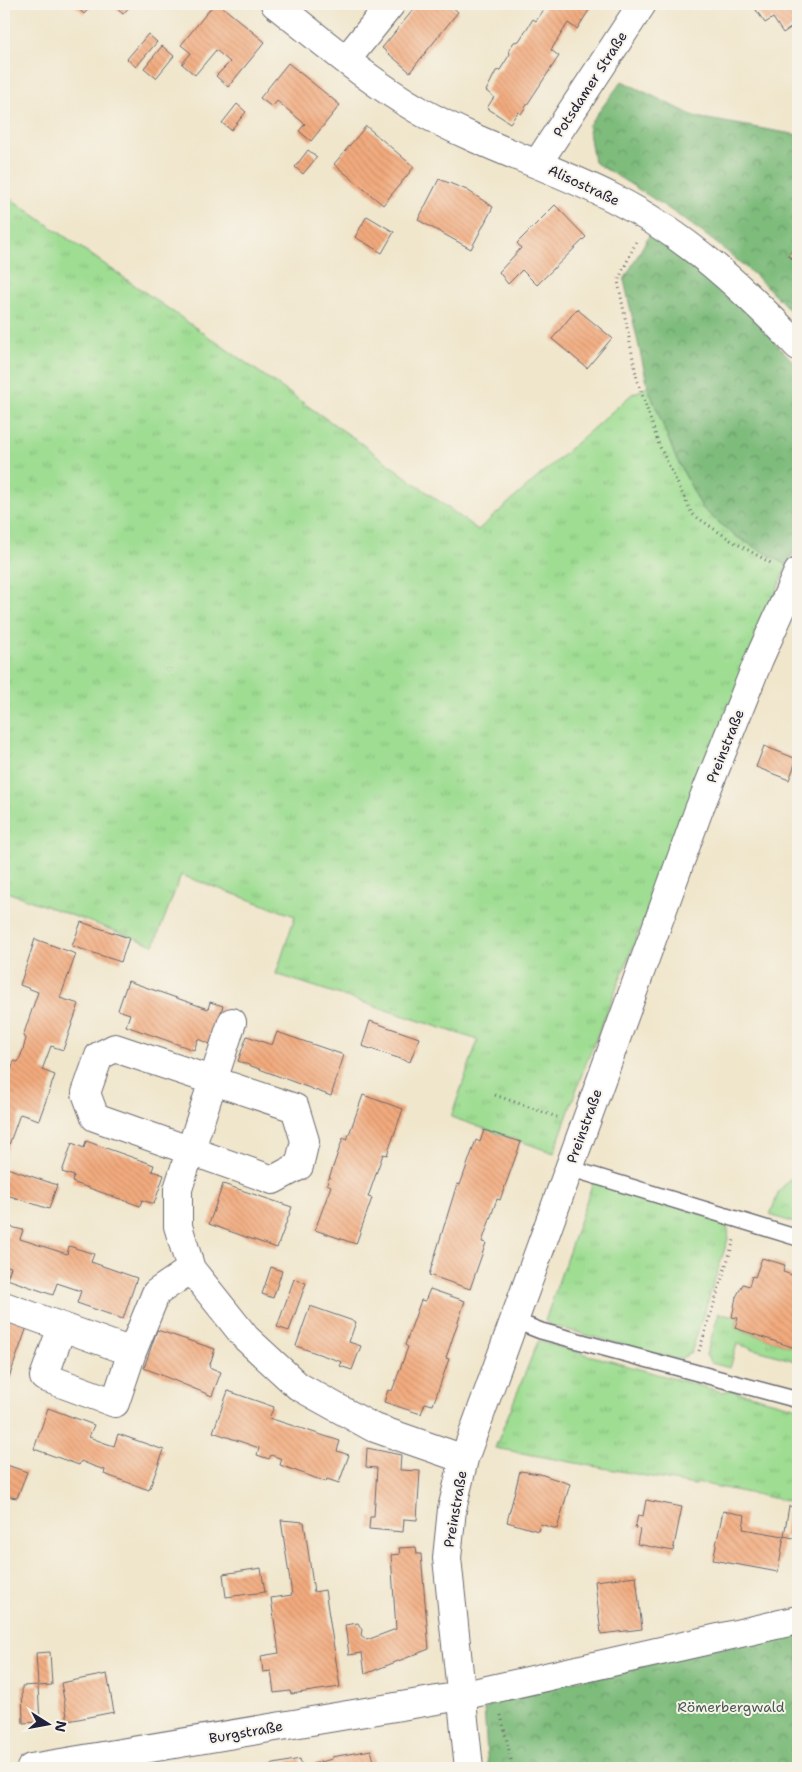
<svg xmlns="http://www.w3.org/2000/svg" width="802" height="1772" viewBox="0 0 802 1772" font-family="'Shantell Sans',sans-serif">
<style>
.grass{fill:url(#grass-tufts);stroke:#608066}
.forest{fill:url(#forest-crowns);stroke:#506f5c}
.building{fill:url(#building-back-hatch)}
.lines{fill:none;stroke-linecap:round;stroke-linejoin:round}
.lane-casing{stroke:#6a676e;stroke-width:18}
.street-casing{stroke:#6a676e;stroke-width:30}
.path{stroke:#6a676e;stroke-width:3;stroke-dasharray:1 4;stroke-linecap:butt}
.lane{stroke:#fff;stroke-width:15}
.street{stroke:#fff;stroke-width:28}
.labels{text-anchor:middle;dominant-baseline:central;stroke-width:4;stroke-linejoin:round;paint-order:stroke}
.street-label{font-size:14px;fill:#22223b;stroke:#f7f3e8}
.park-label{font-size:14px;fill:#475a55;stroke:#f7f3e8}
</style>
<defs>
<pattern id="grass-tufts" width="24" height="20" patternUnits="userSpaceOnUse" patternTransform="scale(1.25)"><rect width="24" height="20" fill="#9edd92"/><path d="M3 7l-1-3M5 7V3M7 7l1-3M15 17l-1-3M17 17v-4M19 17l1-3" fill="none" stroke="#88bd7f"/></pattern>
<pattern id="forest-crowns" width="20" height="18" patternUnits="userSpaceOnUse" patternTransform="scale(1.25)"><rect width="20" height="18" fill="#7ebc7c"/><path d="M2 6a3 3 0 1 1 6 0M12 15a3 3 0 1 1 6 0" fill="none" stroke="#679867"/></pattern>
<pattern id="building-back-hatch" width="6" height="6" patternUnits="userSpaceOnUse" patternTransform="scale(1.25)"><rect width="6" height="6" fill="#f2aa7d"/><path d="M-1 5l2 2M0 0l6 6M5-1l2 2" fill="none" stroke="#cf926d"/></pattern>
</defs>
<rect width="100%" height="100%" fill="#f7f3e8"/>
<filter id="ink" filterUnits="userSpaceOnUse"><feTurbulence type="fractalNoise" baseFrequency=".02" numOctaves="2"/><feDisplacementMap in="SourceGraphic" scale="10" xChannelSelector="R" yChannelSelector="G"/><feConvolveMatrix kernelMatrix="1 2 1 2 8 2 1 2 1" color-interpolation-filters="sRGB"/></filter>
<filter id="wash" filterUnits="userSpaceOnUse"><feTurbulence type="fractalNoise" baseFrequency=".0096" numOctaves="4" result="noise"/><feDisplacementMap in="SourceGraphic" scale="20" xChannelSelector="R" yChannelSelector="G"/><feGaussianBlur stdDeviation="1.12" result="paint"/><feColorMatrix in="noise" values="0 0 0 0 0 0 0 0 0 0 0 0 0 0 0 0 0 1.4 0 .05"/><feComposite in="paint" operator="in"/></filter>
<g filter="url(#wash)">
<rect width="100%" height="100%" fill="#f0e6cc"/>
<path class="grass" d="M4,194L355,439L478,530L632,394L648,387L675,456L703,509L735,536L787,565L583,1071L554,1153L451,1117L478,1040L276,974L295,916L181,875L154,945L4,891Z
M798,1160V1224L770,1215L779,1191L793,1176Z
M593,1182L724,1221C729,1229 730,1233 727,1242L691,1353L680,1359H674L550,1325L545,1321Z
M719,1313L738,1318L735,1328L798,1349V1362L737,1344L730,1368L711,1363L706,1355Z
M538,1341L722,1392L730,1390L798,1408V1503L699,1483L695,1485L495,1448Z"/>
<path class="forest" d="M622,81L696,117L798,135V319C738,252 671,208 594,162L588,126Z
M651,232L744,308L798,367V545L787,565L735,536L703,509L675,456L648,387L624,280Z
M798,1629V1768H488L484,1709L508,1696Z"/>
<g id="blocks">
<path class="building" d="M73,4H93L84,14Z
M111,4H132L123,14Z
M214,4H219L265,42L228,87L216,76L230,62L216,50L195,75L182,64L191,53L181,45Z
M418,4H449L458,12L410,72L382,48Z
M544,4H593L577,29L568,23L551,50L559,56L521,114L518,112L510,123L487,108L494,97L486,91L496,71L500,70L510,54L509,50L514,42L519,41L533,19L536,21L545,8L542,6Z
M752,4H798V23L783,33L773,18L765,23Z
M148,34L157,42L136,67L127,59Z
M162,46L174,56L156,78L144,68Z
M288,63L340,105L311,141L299,131L305,124L277,101L272,107L260,98Z
M237,104L246,112L231,130L222,123Z
M366,126L414,167L383,205L334,164Z
M308,150L317,157L303,174L295,167Z
M439,179L467,190L493,207L471,249L418,220Z
M555,205L586,237L537,285L522,270L508,284L499,272L521,248L517,243Z
M367,216L394,232L382,253L355,237Z
M798,244V261L796,263L788,255Z
M577,309L612,338L587,368L552,339Z
M764,746L797,759L789,780L756,767Z
M81,922L129,938L121,962L72,946Z
M35,939L76,954L60,998L79,1004L63,1050L51,1046L42,1070L55,1075L39,1120L20,1114L4,1159V1091L14,1061L18,1062L23,1050L26,1038L23,1036L38,992L20,985Z
M128,981L208,1009L210,1002L223,1006L210,1044L198,1039L194,1050L126,1026L130,1014L118,1010Z
M370,1021L419,1038L410,1062L362,1046Z
M277,1032L344,1055L331,1096L238,1061L247,1036L272,1045Z
M363,1095L403,1109L387,1155L383,1154L368,1197L372,1198L356,1244L315,1230L331,1186L327,1184L343,1138L347,1140Z
M484,1130L521,1142L500,1200L497,1199L482,1242L486,1243L470,1289L429,1275L457,1184L460,1185L476,1140L480,1142Z
M86,1141L154,1165L152,1171L164,1175L154,1204L142,1200L140,1206L72,1182L74,1176L62,1172L72,1143L84,1148Z
M7,1168L57,1185L49,1209L4,1194V1178Z
M223,1184L292,1207L277,1248L209,1224Z
M11,1227L23,1230L20,1239L67,1254L69,1246L94,1254L91,1262L137,1278L123,1319L77,1303L81,1291L57,1283L53,1295L7,1279L11,1267L4,1265V1238L7,1239Z
M762,1258L785,1265L783,1272L798,1277V1349L735,1328L738,1318L732,1317L736,1297L743,1284L749,1286L752,1276L755,1277Z
M271,1267L282,1271L273,1298L262,1294Z
M294,1279L306,1283L289,1331L277,1327Z
M430,1289L465,1301L446,1358L449,1359L433,1405L425,1403L421,1414L384,1402L388,1390L392,1391L408,1347L405,1345L421,1300L425,1301Z
M310,1306L356,1322L349,1342L361,1346L352,1370L340,1366L342,1362L296,1346Z
M4,1316L28,1324L5,1389H4Z
M157,1330L215,1349L209,1367L221,1372L212,1396L144,1368Z
M228,1391L274,1407L269,1418L340,1441L337,1451L349,1455L339,1483L327,1479L326,1482L280,1465L282,1459L271,1455L269,1459L257,1455L259,1448L213,1432Z
M48,1408L94,1425L89,1437L102,1442L114,1446L118,1434L164,1450L149,1490L104,1474L105,1470L93,1466L81,1461L79,1465L34,1449Z
M367,1448L401,1455L400,1470L420,1471L417,1520L404,1519L403,1532L369,1529L370,1517H374L377,1468L366,1467Z
M4,1464L27,1472L17,1498L4,1496Z
M520,1471L540,1474L570,1484L557,1529L540,1524L538,1531L507,1522Z
M646,1500L682,1507L673,1551L637,1544L640,1529L635,1528L638,1515L643,1516Z
M789,1506L798,1508V1539L784,1536L778,1572L713,1560L723,1511L745,1515L743,1529L784,1536Z
M281,1520L304,1522L314,1592L325,1590L340,1687L291,1694L290,1691L274,1693L271,1671L263,1672L261,1656L279,1653L271,1598L292,1595Z
M416,1547L417,1554H421L429,1649L365,1674L362,1653L349,1655L345,1625L358,1623L362,1630L361,1635L367,1640L396,1629L391,1555L400,1554L399,1548Z
M261,1568L265,1592L226,1597L223,1574Z
M636,1576L642,1629L601,1634L595,1581Z
M50,1652L52,1685L38,1686L40,1722L23,1723L22,1686L38,1685L36,1653Z
M107,1674L114,1712L68,1721L61,1683Z
M371,1750L376,1768H306L305,1766L332,1759V1757Z
M300,1759L302,1768H260L274,1764Z"/>
</g>
</g>
<g filter="url(#ink)">
<use href="#blocks" fill-opacity="0" stroke="#6a676e" stroke-width="1"/>
<g class="lines">
<g class="lane-casing">
<path id="lane" d="M569,1168L798,1238
M513,1320L541,1331L798,1400"/>
</g>
<g class="street-casing">
<path id="street" d="M275,4C322,41 368,81 420,111C482,146 550,166 613,198C685,234 744,289 798,346
M346,60L391,4
M537,164L642,4
M232,1022L178,1189V1226L191,1269L246,1338L298,1386L372,1427L464,1459
M115,1048L295,1108L305,1141L299,1166L273,1180L95,1117L86,1093L99,1056Z
M4,1306L132,1352L156,1293L191,1269
M62,1327L44,1377L115,1403L132,1352
M31,1768L461,1696L798,1620
M469,1768L447,1558L452,1509L464,1459L698,812L759,659L798,572"/>
</g>
<path class="path" d="M636,242L618,281L637,379L659,445L692,514L732,541L771,563
M495,1095L557,1117
M699,1351L734,1240
M501,1715L513,1768"/>
<use href="#lane" class="lane"/>
<use href="#street" class="street"/>
</g>
</g>
<g class="labels">
<g class="street-label">
<text transform="translate(590 84) rotate(-57)">Potsdamer Straße</text>
<text transform="translate(584 185) rotate(25)">Alisostraße</text>
<text transform="translate(725 746) rotate(-68)">Preinstraße</text>
<text transform="translate(584 1126) rotate(-70)">Preinstraße</text>
<text transform="translate(455 1509) rotate(-80)">Preinstraße</text>
<text transform="translate(246 1732) rotate(-10)">Burgstraße</text>
</g>
<g class="park-label">
<text x="731" y="1707">Römerbergwald</text>
</g>
</g>
<rect width="802" height="1772" fill="none" stroke="#f7f3e8" stroke-width="20"/>
<g transform="translate(48 1724) rotate(101)" stroke="#f7f3e8" stroke-width="4" paint-order="stroke">
<path d="M0-4L9 19L0 12L-9 19Z" fill="#22223b"/>
<text y="-8" font-size="14" font-weight="bold" text-anchor="middle" fill="#22223b">N</text>
</g>
</svg>
